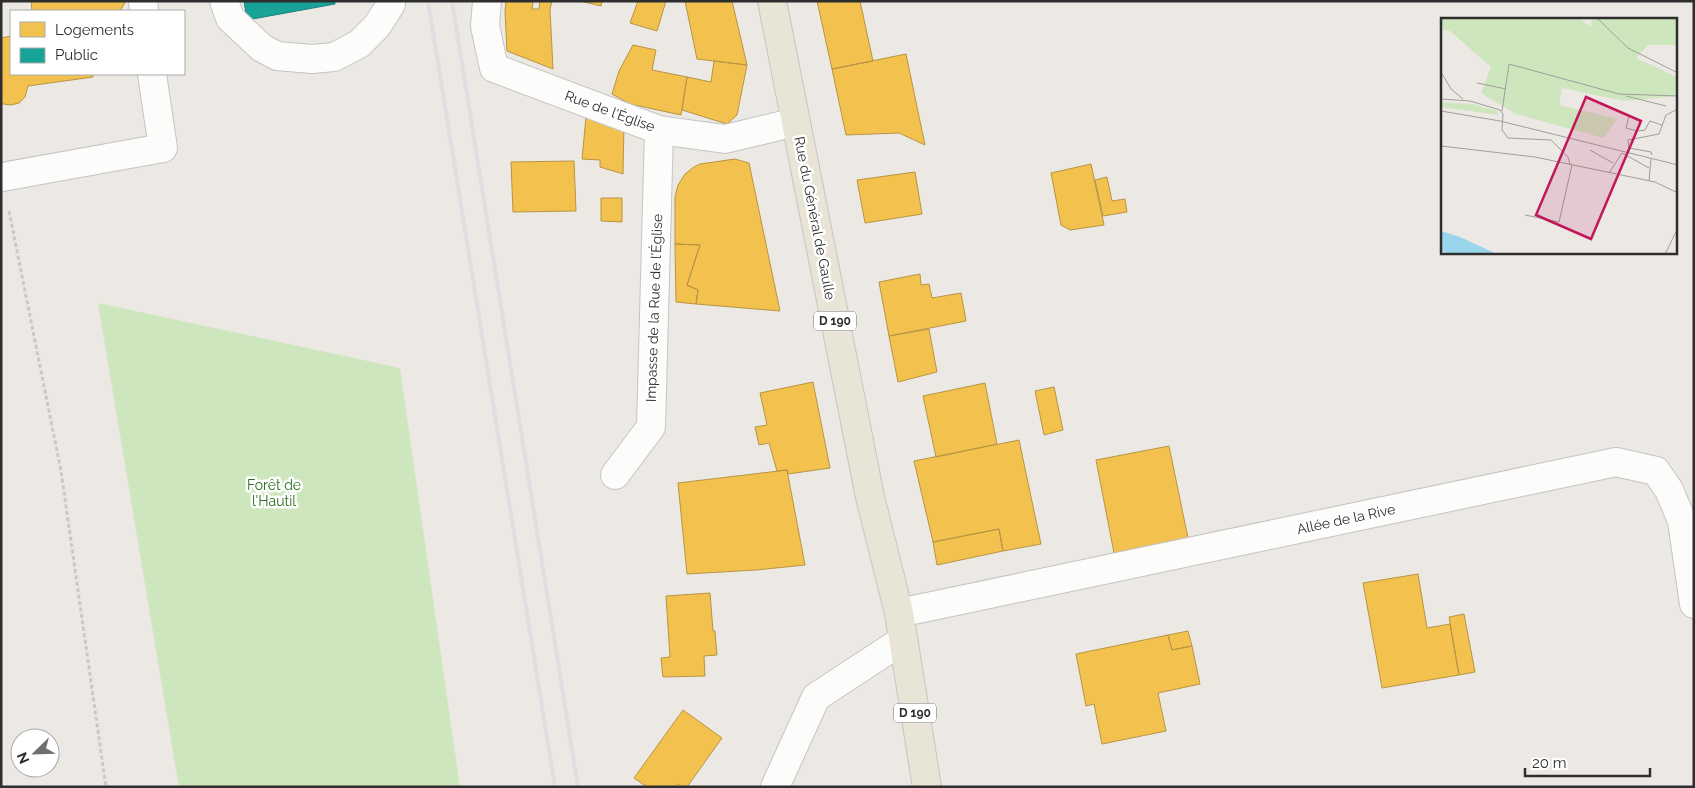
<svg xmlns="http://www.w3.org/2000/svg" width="1695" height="788" viewBox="0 0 1695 788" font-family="Raleway,sans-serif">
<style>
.green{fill:#cee6be}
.homes{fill:#f2c14e;stroke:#b79544}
.public{fill:#17a398;stroke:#1e8078}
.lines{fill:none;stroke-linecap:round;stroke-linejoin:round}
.minor-casing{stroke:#c5c4c5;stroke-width:30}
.major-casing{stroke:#c6c5c4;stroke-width:30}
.path{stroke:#c9c9c8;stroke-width:3;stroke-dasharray:4 2.5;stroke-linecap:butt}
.minor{stroke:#fcfcfb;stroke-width:28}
.major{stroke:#e8e4d6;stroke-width:28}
.rail{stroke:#dfdfe1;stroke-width:4}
.labels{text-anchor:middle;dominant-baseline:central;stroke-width:5;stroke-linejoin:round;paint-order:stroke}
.shield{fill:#fff;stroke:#6d6d6d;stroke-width:1}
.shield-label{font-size:12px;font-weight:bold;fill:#2e2e2e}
.street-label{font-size:14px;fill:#2e2e2e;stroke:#fff}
.park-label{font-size:14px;fill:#2c6e1b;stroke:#fff}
.inset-road{fill:none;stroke:#a09e9b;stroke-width:1}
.view{fill:#c2185b;fill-opacity:0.15;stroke:#c2185b;stroke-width:2.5}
.inset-edge{fill:none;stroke:#2e2e2e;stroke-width:2.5}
</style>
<rect width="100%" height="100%" fill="#ece8e4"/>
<path class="green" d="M98,303L400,368L460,787H179Z"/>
<path class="homes" d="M31,1H124L125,3L120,11H32Z
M506,1H533L532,9H539L540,1H552L550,9L553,69L507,51L505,12Z
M580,1H602L601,6Z
M638,1H666L657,31L630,23Z
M685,1H732L747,65L697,59Z
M817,1H860L873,61L832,69Z
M11,36V74H93V77L28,86L25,97L19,103L11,105L3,104L1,103V38Z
M633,45L656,50L652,70L687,77L681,115L630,104L612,94L619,71Z
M906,54L925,145L899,133L846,135L832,69Z
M714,61L747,65L737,115L727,124L682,110L687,77L711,82Z
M586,117L624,125L623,174L600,167V160L582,159Z
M735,159L749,163L780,311L696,304L698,290L687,285L700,245L675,244V197L678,185L685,174L694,167L700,164Z
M574,161L576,211L513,212L511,162Z
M1091,164L1104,225L1070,230L1061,225L1051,173Z
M915,172L922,214L865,223L857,180Z
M1107,177L1112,201L1125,199L1127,212L1103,216L1095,180Z
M601,198H622V222L601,221Z
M675,244L700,245L687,285L698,290L696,304L676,302Z
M920,274L921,285L929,284L932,298L961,293L966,321L889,336L879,282Z
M929,329L937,372L898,382L889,336Z
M813,382L830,468L788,474L787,470L777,471L769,443L759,445L755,427L767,425L760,393Z
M985,383L997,444L936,457L923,396Z
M1054,387L1063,430L1044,435L1035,391Z
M1019,440L1041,544L1003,551L999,529L933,542L914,461Z
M1169,446L1188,538L1114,553L1096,460Z
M787,470L805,565L756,570L687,574L678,483Z
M999,529L1003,551L937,565L933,542Z
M1418,574L1427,628L1450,624L1459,675L1382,688L1363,583Z
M710,593L713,631H715L717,655L704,656L705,676L663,677L661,658L670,657L666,596Z
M1464,614L1475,672L1459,675L1449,617Z
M1188,631L1192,646L1172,650L1168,635Z
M1168,635L1172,650L1192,646L1200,684L1158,693L1166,731L1102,744L1094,704L1086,706L1076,654Z
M683,710L722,738L687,787H682L678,784L676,787H647L634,778Z"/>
<path class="public" d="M244,1H335V4L247,20Z"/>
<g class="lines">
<g class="minor-casing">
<path id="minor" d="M143,1L144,11
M224,1L230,18L262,48L277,56L312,59L334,57L359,44L377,26L391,4V1
M487,1L485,26L494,68L659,130L725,139L796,122
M2,177L163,148L152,74
M615,475L651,427L659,130
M899,613L1616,462L1656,471L1669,490L1682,521L1694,604
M775,787L816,697L903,640"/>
</g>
<g class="major-casing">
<path id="major" d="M772,1L870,497L899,613L927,787"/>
</g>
<path class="path" d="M9,211L61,471L106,787"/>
<use href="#minor" class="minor"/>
<use href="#major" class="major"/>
<path class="rail" d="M428,1L555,787
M452,1L578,787"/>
</g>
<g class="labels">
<g class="shield">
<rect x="814" y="311.5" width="42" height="19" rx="4"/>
<rect x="894" y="703.5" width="42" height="19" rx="4"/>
</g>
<g class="shield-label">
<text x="835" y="321">D 190</text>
<text x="915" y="713">D 190</text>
</g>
<g class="street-label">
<text transform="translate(610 111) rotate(20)">Rue de l'Église</text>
<text transform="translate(815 218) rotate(79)">Rue du Général de Gaulle</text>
<text transform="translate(654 308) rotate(-88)">Impasse de la Rue de l'Église</text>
<text transform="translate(1346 519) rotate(-12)">Allée de la Rive</text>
</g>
<g class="park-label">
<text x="274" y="485">Forêt de<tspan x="274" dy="16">l'Hautil</tspan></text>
</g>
</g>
<g transform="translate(1441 18)">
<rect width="236" height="236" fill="#ece8e4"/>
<path d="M0,0H137L150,9L151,0H236V27H207L195,40L236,59V78L183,83L121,70L118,87L176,101L163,120L75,96L40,75L50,49L9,13L0,12ZM0,84L31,86L56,93L58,97L0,89Z" fill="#cee6be"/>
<path d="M0,213L19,219L56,236H12L0,233Z" fill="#99d6ec"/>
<path class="inset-road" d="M156,0L187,30L237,55M0,54L10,71L22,81M36,65L65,71M185,78L225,88M0,81L29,83L59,92L62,96L61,112L67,120L110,122L127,139L129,147M0,93L59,103L237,147M61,93L68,46L178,76L237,78M188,98L185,110L196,113L204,112L209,103L221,107M0,128L94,139L214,164L237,175M149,132L172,145M211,137L210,134L188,130L187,122L218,116L225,97L237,91M168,155L181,135L208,150M208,163L210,141M84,197L118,204L131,147M224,236L237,210"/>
<path class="view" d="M145,79L200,103L150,221L95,197Z"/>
<rect width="236" height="236" class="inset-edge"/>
</g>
<rect width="1695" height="788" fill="none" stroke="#2e2e2e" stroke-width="5"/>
<rect x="10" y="10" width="175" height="65" fill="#ffffff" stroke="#ababab"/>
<rect x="20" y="22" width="25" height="15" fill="#f2c14e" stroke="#ababab"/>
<text x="55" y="35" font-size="15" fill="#2e2e2e">Logements</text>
<rect x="20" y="48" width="25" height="15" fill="#17a398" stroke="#ababab"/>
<text x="55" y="60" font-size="15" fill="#2e2e2e">Public</text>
<g transform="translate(35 753) rotate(247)"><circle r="24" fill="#ffffff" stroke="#ababab"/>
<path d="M0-4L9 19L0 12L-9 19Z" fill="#706f6e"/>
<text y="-8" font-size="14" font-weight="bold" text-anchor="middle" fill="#2e2e2e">N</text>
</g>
<path d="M1525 768v8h125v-8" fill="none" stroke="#2e2e2e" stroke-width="2.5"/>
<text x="1532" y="768" font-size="15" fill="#2e2e2e" stroke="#ffffff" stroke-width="4" paint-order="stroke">20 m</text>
</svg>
